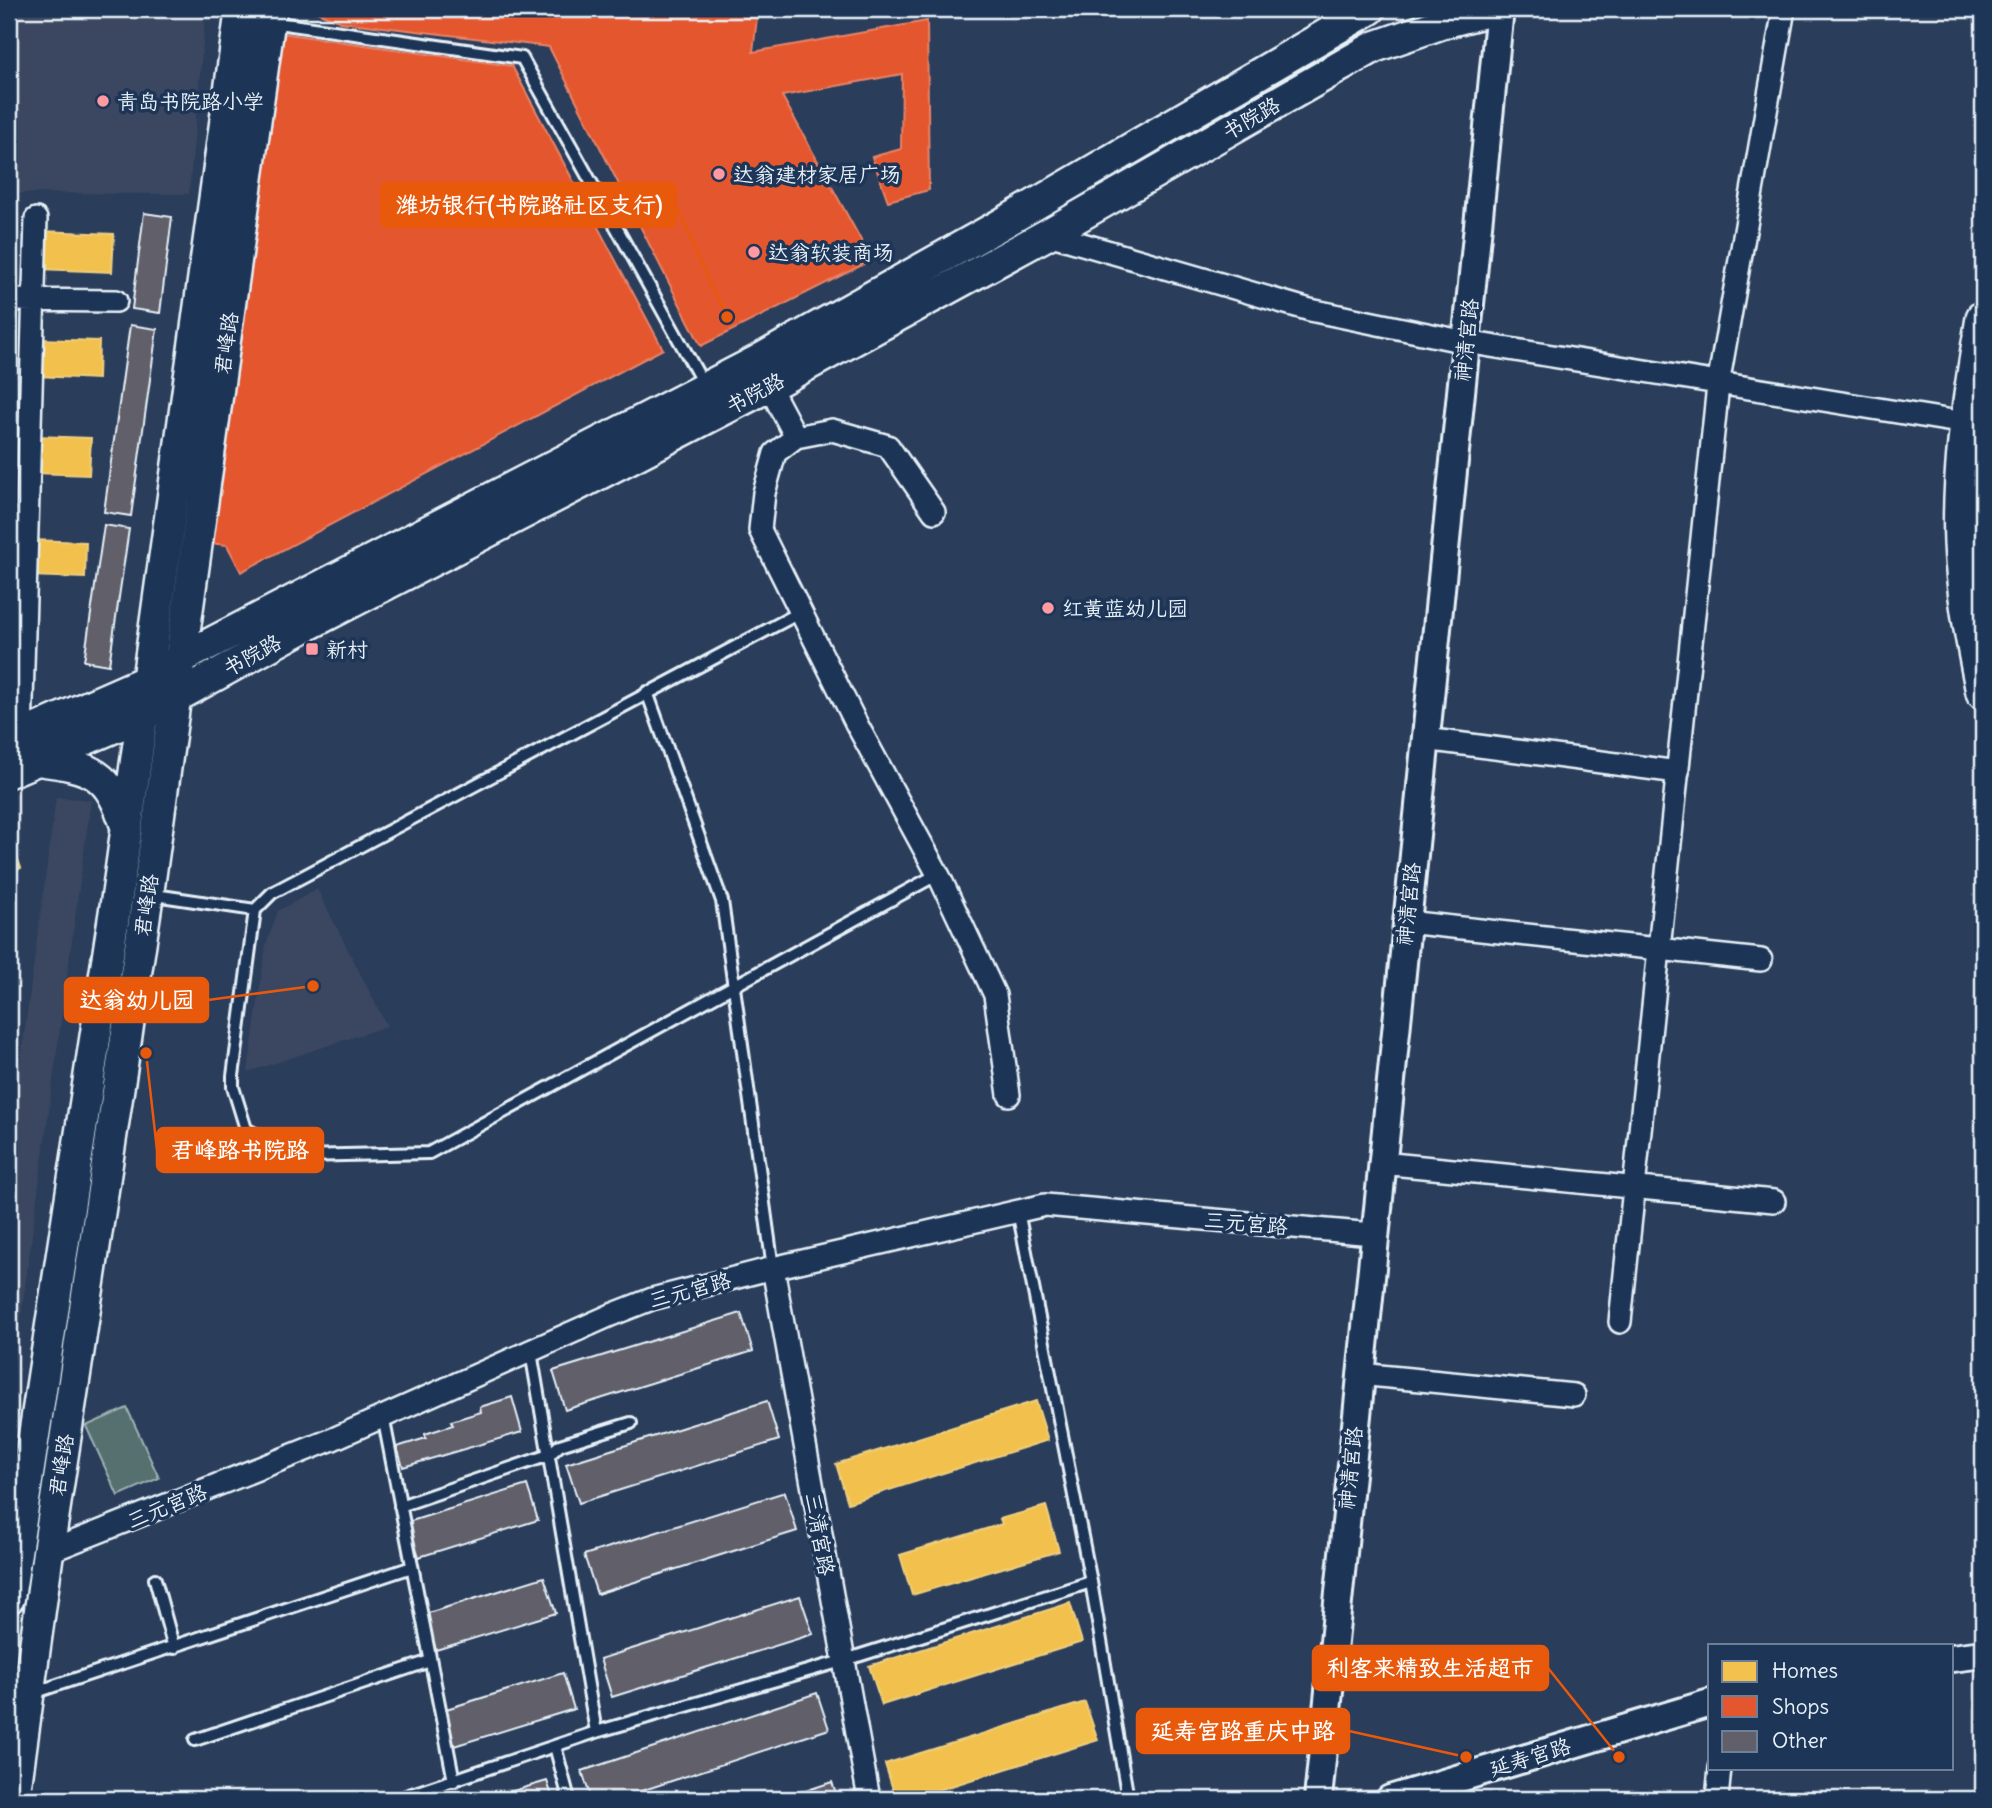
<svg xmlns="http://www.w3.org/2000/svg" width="1992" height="1808" viewBox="0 0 1992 1808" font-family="Delius,'LXGW WenKai TC',sans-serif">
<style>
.built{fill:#3a4760}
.green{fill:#54706e;stroke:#9eb0b3;stroke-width:2}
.homes{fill:#f2c14e;stroke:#efcf81;stroke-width:2}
.shops{fill:#e4572e;stroke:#e5856b;stroke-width:2}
.building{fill:#605f6a;stroke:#e8f1f8;stroke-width:2}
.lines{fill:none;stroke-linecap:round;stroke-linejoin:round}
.service-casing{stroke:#e8f1f8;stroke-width:16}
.minor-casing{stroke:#e8f1f8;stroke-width:26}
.tertiary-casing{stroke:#e8f1f8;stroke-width:32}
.secondary-casing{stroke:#e8f1f8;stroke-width:35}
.primary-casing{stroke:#e8f1f8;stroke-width:38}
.service{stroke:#1d3557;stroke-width:10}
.minor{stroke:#1d3557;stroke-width:21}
.tertiary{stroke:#1d3557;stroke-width:26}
.secondary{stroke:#1d3557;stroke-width:30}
.primary{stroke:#1d3557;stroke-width:33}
.poi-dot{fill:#ff9aa2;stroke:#1d3557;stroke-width:2.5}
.labels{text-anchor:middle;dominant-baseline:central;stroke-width:7;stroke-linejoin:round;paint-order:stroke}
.poi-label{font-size:21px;fill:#e8f1f8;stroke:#1d3557;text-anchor:start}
.street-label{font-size:21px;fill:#e8f1f8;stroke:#1d3557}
.leader{fill:none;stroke:#e8590c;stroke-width:2.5}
.callout-dot{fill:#e8590c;stroke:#1d3557;stroke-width:2.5}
.callout{fill:#e8590c;stroke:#e8590c;stroke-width:2.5}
.callout-label{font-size:23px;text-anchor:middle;font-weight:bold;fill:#fff}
</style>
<rect width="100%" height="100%" fill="#2a3d5b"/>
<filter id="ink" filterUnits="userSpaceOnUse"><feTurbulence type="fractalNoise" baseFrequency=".0143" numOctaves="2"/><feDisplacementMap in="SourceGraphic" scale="14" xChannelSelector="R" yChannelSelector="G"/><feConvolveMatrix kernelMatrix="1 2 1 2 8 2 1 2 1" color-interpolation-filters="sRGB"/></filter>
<g filter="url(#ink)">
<path class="built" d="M9,9H206L189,194L9,193Z
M56,797L91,800L9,1405V1148Z
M317,889L387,1026L248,1072L266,945L278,911Z"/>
<path class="green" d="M127,1408L159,1478L118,1496L86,1426Z"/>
<path class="homes" d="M41,231L114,234L112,272L39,269Z
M9,240H17L16,274H9Z
M38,339L99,341L98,379L37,376Z
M9,343H15V376H9Z
M35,436L91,438L89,475L34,473Z
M9,442H12V475H9Z
M31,540L86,542L85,578L29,576Z
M9,835L21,868L9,873Z
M1036,1401L1048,1440L848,1503L836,1464Z
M1046,1506L1059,1551L912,1595L900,1555L1002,1524L1000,1519Z
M1070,1603L1082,1642L882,1705L869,1666Z
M1085,1702L1098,1740L910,1799H896L885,1764Z"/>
<path class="shops" d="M310,9H758L753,52L927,21L929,190L888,201L872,157L901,149L902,74L782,96L872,260L701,346L549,47L341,22Z
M281,33L512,66L663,349L241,572L227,545L209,543Z"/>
<path class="building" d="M144,213L172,217L160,313L132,309Z
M130,325L157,329L131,516L104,512Z
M104,525L129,529L109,665L84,661Z
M741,1313L753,1351L565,1410L553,1371Z
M512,1397L522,1432L403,1467L397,1447L426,1438L425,1434L453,1425L451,1421L481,1412L480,1407Z
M767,1401L779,1440L579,1503L566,1464Z
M527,1485L538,1520L419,1557L408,1522Z
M785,1492L797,1531L597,1594L584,1555Z
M544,1577L556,1613L436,1650L425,1614Z
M800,1596L813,1634L612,1697L600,1659Z
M563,1673L574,1709L454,1746L443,1710Z
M817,1693L829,1729L617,1799H591L582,1771Z
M547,1781L553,1799H486Z
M832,1782L838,1799H781Z"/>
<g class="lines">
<g class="service-casing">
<path id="service" d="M271,22L522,58L704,385
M647,692L722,901L773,1268
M148,894L255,910L272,893L799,613
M255,910L233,1076V1087L246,1129L291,1153L303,1156L429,1153L938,874
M1018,1211L1091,1582L1128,1799
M531,1352L596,1732
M383,1416L454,1781
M400,1506L549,1455L560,1445L631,1423
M155,1579L174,1648
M33,1693L412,1567
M195,1740L430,1661
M555,1746L569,1799
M341,1799H357
M397,1799L596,1732L842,1661L1091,1582"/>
</g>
<g class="minor-casing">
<path id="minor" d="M1048,234L1310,310L1466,342L1965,423
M9,300L116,301
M769,386L796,437
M934,512L888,446L832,430L796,437L775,453L764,493L760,530L856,723L940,878L995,995L1009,1095
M21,735L36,219
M1425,739L1678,772
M1406,922L1761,960
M1381,1163L1774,1201
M773,1268L869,1799
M1620,1322L1718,385L1784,9
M1359,1374L1574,1395
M48,1552L333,1439L611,1315L652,1299L773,1268L1045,1205L1373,1234
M1717,1799L1720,1768"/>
</g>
<g class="tertiary-casing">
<path id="tertiary" d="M1952,1658L1983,1654
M1318,1799L1500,9
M1390,1799L1710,1703"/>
</g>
<g class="secondary-casing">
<path id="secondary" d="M9,741L148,680L182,658L757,361L998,226L1370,9
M38,760C92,767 109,772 126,826
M9,772L143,715L302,628L769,386L1048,234L1374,47L1446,22L1497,9
M9,1598L118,890L241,9
M14,1799L48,1552L148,894L271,9"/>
</g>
<g class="primary-casing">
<path id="primary" d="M1983,318C1971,392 1958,467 1961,543C1963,593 1973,642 1983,692"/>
</g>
<use href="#service" class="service"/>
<use href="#minor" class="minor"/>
<use href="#tertiary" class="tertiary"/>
<use href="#secondary" class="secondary"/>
<use href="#primary" class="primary"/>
</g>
</g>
<g class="poi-dot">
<circle cx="103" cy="101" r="7"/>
<circle cx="719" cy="174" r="7"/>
<circle cx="754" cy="252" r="7"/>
<circle cx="1048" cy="608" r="7"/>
<rect x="305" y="642" width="14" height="14" rx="3.5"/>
</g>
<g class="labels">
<g class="poi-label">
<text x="117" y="101">青岛书院路小学</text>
<text x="733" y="174">达翁建材家居广场</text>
<text x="768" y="252">达翁软装商场</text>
<text x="1062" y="608">红黄蓝幼儿园</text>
<text x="326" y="649">新村</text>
</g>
<g class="street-label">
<text transform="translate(1251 118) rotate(-30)">书院路</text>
<text transform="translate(1466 340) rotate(-84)">神清宫路</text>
<text transform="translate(226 343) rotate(-82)">君峰路</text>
<text transform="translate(755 393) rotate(-28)">书院路</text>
<text transform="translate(252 655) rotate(-29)">书院路</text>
<text transform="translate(1408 904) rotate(-84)">神清宫路</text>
<text transform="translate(146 905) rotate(-82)">君峰路</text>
<text transform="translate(1246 1223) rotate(5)">三元宫路</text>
<text transform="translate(690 1290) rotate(-15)">三元宫路</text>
<text transform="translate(61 1465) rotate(-81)">君峰路</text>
<text transform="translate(1350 1468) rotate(-84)">神清宫路</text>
<text transform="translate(167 1506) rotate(-22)">三元宫路</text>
<text transform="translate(820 1534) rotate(80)">三清宫路</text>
<text transform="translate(1530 1757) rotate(-17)">延寿宫路</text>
</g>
</g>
<path class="leader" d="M727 317L676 205M313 986L208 1000M146 1053L157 1150M1619 1757L1548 1668M1466 1757L1349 1731"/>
<g class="callout-dot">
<circle cx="727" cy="317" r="7"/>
<circle cx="313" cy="986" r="7"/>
<circle cx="146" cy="1053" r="7"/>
<circle cx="1619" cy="1757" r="7"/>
<circle cx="1466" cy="1757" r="7"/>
</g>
<g class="callout">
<rect x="381" y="183" width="295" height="44" rx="7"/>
<rect x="65" y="978" width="143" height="44" rx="7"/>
<rect x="157" y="1128" width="166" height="44" rx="7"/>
<rect x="1313" y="1646" width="235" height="44" rx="7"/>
<rect x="1137" y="1709" width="212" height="44" rx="7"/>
</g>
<g class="callout-label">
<text x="529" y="213">潍坊银行(书院路社区支行)</text>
<text x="137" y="1008">达翁幼儿园</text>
<text x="240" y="1158">君峰路书院路</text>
<text x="1430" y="1676">利客来精致生活超市</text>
<text x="1243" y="1739">延寿宫路重庆中路</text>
</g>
<rect width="1992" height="1808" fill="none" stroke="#1d3557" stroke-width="35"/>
<rect x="18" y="18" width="1957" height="1773" fill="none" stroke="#e8f1f8" stroke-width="2.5" filter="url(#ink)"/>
<rect x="1708" y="1644" width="245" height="126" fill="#1d3557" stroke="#6e8097" stroke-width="2"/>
<rect x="1722" y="1661" width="35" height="21" fill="#f2c14e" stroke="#6e8097" stroke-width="2"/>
<text x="1772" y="1678" font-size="21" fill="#e8f1f8">Homes</text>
<rect x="1722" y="1696" width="35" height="21" fill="#e4572e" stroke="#6e8097" stroke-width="2"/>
<text x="1772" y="1714" font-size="21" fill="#e8f1f8">Shops</text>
<rect x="1722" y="1731" width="35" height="21" fill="#605f6a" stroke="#6e8097" stroke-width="2"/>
<text x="1772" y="1748" font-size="21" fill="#e8f1f8">Other</text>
</svg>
